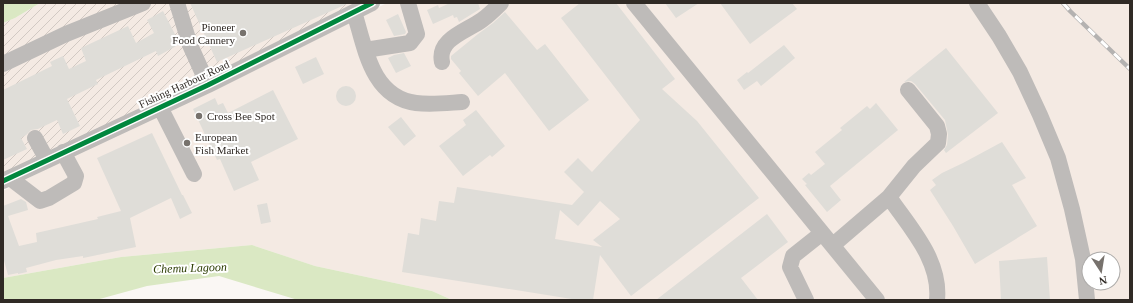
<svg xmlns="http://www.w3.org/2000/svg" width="1133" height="303" viewBox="0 0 1133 303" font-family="Georgia,serif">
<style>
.built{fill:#f4eae3;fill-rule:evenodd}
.industrial{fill:url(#industrial-furrows)}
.water{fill:#dae8c3}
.building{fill:#dfddd8;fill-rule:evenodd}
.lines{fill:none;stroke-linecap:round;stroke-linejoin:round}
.minor{stroke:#bebbb9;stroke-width:16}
.rail-casing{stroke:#b4b2b1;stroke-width:4.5}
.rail{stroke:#fff;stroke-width:3;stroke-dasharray:9;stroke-linecap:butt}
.cycleway-casing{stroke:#fff;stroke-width:8}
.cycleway{stroke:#00873e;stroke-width:5}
.poi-dot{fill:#77726d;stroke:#fff;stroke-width:1.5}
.labels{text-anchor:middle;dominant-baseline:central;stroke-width:4;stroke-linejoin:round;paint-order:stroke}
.poi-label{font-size:11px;fill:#302a25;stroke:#fff;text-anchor:start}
.street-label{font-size:11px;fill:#302a25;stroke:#fff}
.water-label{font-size:12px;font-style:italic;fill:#2c3d03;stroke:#fff}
</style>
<defs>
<pattern id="industrial-furrows" width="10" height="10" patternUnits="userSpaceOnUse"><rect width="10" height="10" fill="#f4eae3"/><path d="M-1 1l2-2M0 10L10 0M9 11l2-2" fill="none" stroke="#d2c9c3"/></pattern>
</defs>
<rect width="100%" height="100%" fill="#faf7f4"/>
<path class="built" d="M387,3H1130V300H452L432,291L315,266L252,245L121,257L3,278V191L83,150ZM1089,259H1113V283H1089Z"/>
<path class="industrial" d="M40,3H360L3,175V23L15,18Z"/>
<path class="water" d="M3,3H40L15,18L3,23Z
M252,245L315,266L432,291L452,300H298L219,276L147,286L96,300H3V278L121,257Z"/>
<path class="building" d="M190,3H349L217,62Z
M450,3H478L480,9L459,22L457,17L454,18L453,15L433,24L427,10L438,5L439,8Z
M580,3H616L675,79L662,89L697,121L759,198L631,296L600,255L593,300H578L402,272L408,233L419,235L421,218L436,221L439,201L454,203L457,187L572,205L584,192L564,172L578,158L592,172L640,120L561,18ZM600,201L620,219L593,240L602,247L555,239L560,210L578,226Z
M665,3H699L676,18Z
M720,3H792L797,9L750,44Z
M163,11L178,40L176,41L178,45L158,56L156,51L96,80L98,84L67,99L80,126L63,134L57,120L38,129L31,130L26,135L21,138L27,149L3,160V90L52,66L50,62L63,56L69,69L86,61L81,48L128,26L136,43L154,33L147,20Z
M505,12L537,50L545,44L589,100L549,131L505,73L478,96L459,73L461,71L451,59V56L478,34L493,23Z
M398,14L406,32L405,34L394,36L386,20Z
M784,45L795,58L761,86L757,81L744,90L737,80L747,72L748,73Z
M946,48L998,113L946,153L944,150L947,145L948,135L945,120L915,84L911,81L904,82Z
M404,53L411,66L396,73L388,58L394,55Z
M316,57L324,74L303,84L295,67Z
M336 96a10 10 0 1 1 20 0a10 10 0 1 1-20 0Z
M273,90L298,139L251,162L259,180L234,191L220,159L217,160L193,109L215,98L218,105L223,103L228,113Z
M876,103L898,130L830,186L841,200L827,212L805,185L807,184L802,179L809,173L811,175L825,164L815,152L842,130L840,128L867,106L870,109Z
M476,110L505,146L492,157L490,155L463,176L439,146L466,125L463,120Z
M401,117L416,136L404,146L388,127Z
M152,133L182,195H183L192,213L180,219L171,198L130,218L136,247L83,258V256L56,260L26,268L27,272L18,274V273L8,275L3,257V206L21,199L26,202L28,210L8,216L19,246L37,242L36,233L98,219L97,217L121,211L97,158Z
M1002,142L1026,178L1012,185L1037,226L975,264L953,226L930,190L936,185L932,180L942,173L963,163Z
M267,203L271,222L261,224L257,205Z
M767,214L788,242L741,278L758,300H656Z
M1047,257L1050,300H1001L999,261Z"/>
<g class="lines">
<path class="minor" d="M177,3L190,45L208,85
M634,3L877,300
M977,3L999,36L1020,72L1040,115L1058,158L1072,209L1083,259L1087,300
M354,12C365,47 371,97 416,103C431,105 447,103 462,102
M365,50L410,43L417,34L408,3
M442,62C437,39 467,31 482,20C489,15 495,9 501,3
M3,64L66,34L143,3
M160,107L194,174
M35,138L47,160
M10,178L40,201L49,198L74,183L76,176L63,152
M3,181L208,85L372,3
M889,197C910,228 941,260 937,300
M833,245L889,197L914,166L938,143L939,134L937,126L908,90
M806,300L790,267L793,256L822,233"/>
<g class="rail-casing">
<path id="rail" d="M1063,3L1070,11L1130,69"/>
</g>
<use href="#rail" class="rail"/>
<g class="cycleway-casing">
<path id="cycleway" d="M3,181L208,85L372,3"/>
</g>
<use href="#cycleway" class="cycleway"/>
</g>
<g class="poi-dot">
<circle cx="243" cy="33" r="4"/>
<circle cx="199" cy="116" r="4"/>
<circle cx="187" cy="143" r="4"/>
</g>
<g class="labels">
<g class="poi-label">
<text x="235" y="27" text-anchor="end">Pioneer<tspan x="235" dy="13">Food Cannery</tspan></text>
<text x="207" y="116">Cross Bee Spot</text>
<text x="195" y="137">European<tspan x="195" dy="13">Fish Market</tspan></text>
</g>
<g class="street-label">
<text transform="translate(184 84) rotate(-25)">Fishing Harbour Road</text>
</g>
<g class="water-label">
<text transform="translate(190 268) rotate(-2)">Chemu Lagoon</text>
</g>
</g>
<rect width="1133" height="303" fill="none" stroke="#302a25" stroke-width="8"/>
<g transform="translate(1101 271) rotate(168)"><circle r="19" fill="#ffffff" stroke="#acaaa8"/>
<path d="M0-3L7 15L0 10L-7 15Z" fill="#77726d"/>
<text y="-6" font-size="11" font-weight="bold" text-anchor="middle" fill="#302a25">N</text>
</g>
</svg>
